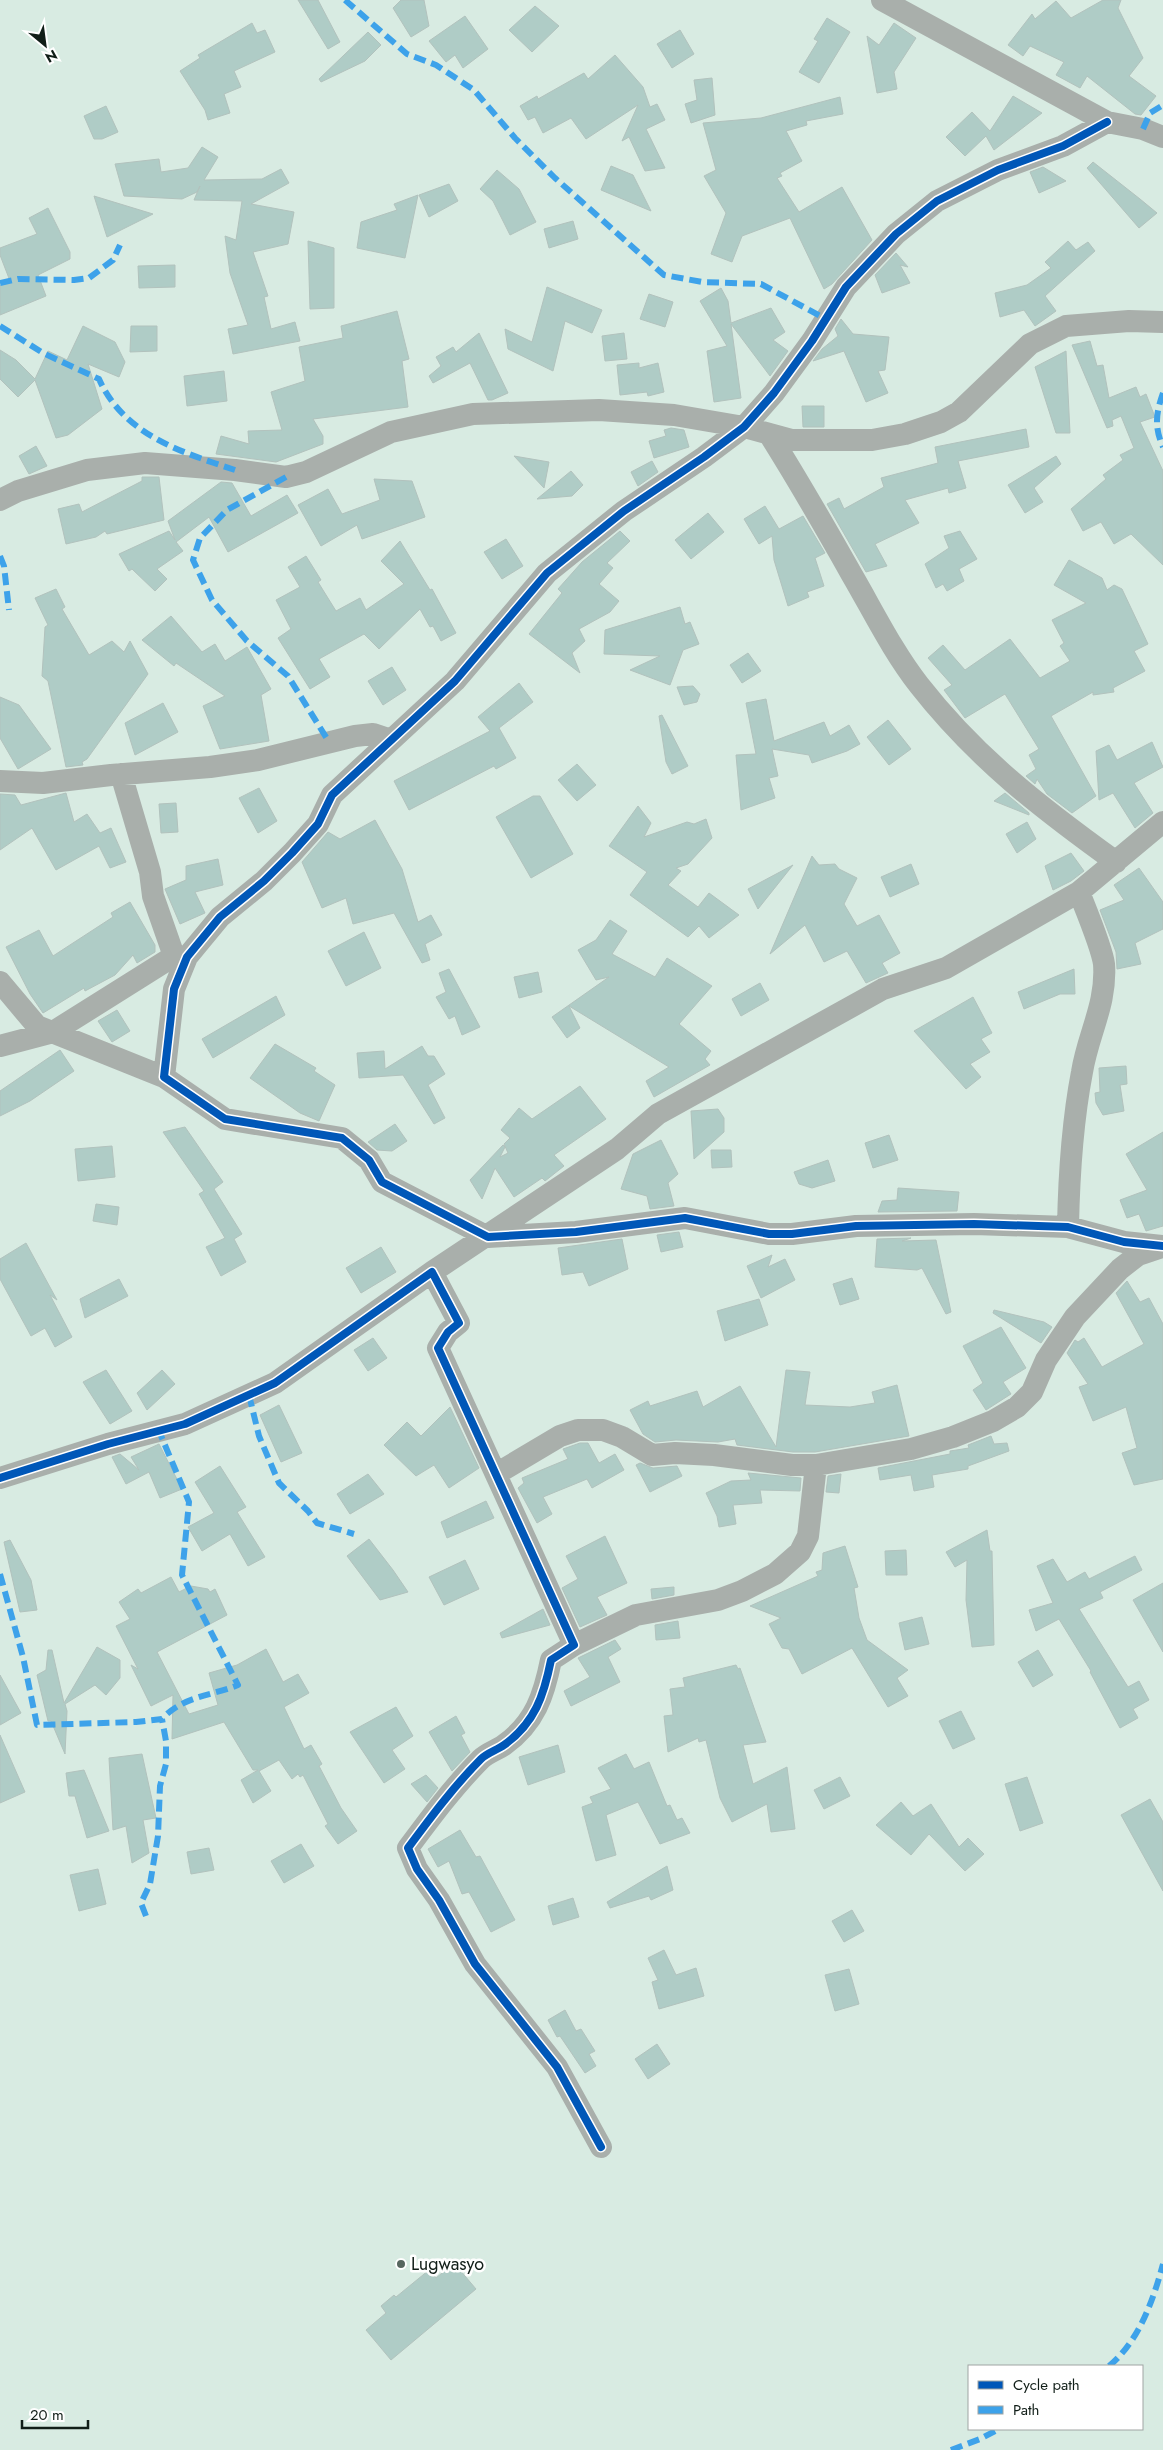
<svg xmlns="http://www.w3.org/2000/svg" width="1163" height="2450" viewBox="0 0 1163 2450" font-family="Jost,sans-serif">
<style>
.building{fill:#afccc6;stroke:#b2c2bd}
.lines{fill:none;stroke-linecap:round;stroke-linejoin:round}
.minor{stroke:#a9afab;stroke-width:22}
.quiet{stroke:#3da2ea;stroke-width:6;stroke-dasharray:12 6;stroke-linecap:butt}
.cycleway-casing{stroke:#fff;stroke-width:11}
.cycleway{stroke:#0057b8;stroke-width:8}
.poi-dot{fill:#57665f;stroke:#fff;stroke-width:2}
.labels{text-anchor:middle;dominant-baseline:central;stroke-width:5;stroke-linejoin:round;paint-order:stroke}
.poi-label{font-size:18px;fill:#111e18;stroke:#fff;text-anchor:start}
</style>
<rect width="100%" height="100%" fill="#d8ebe2"/>
<path class="building" d="M298,0H318L340,42L328,49Z
M401,0H424L429,26L411,37L393,8Z
M1103,0H1121L1118,8L1143,58L1129,76L1156,96L1141,115L1135,114L1087,76L1080,88L1056,75L1064,62L1030,46L1023,56L1008,45L1032,14L1035,19L1056,1L1071,18Z
M535,6L559,26L532,52L509,30Z
M465,16L488,49L463,68L455,55L446,62L429,41Z
M827,18L850,32L819,83L799,72L818,41L814,39Z
M252,23L257,33L265,30L275,52L234,71L241,87L224,94L230,113L208,120L205,110L180,71L200,58L198,55Z
M894,23L916,38L894,72L897,89L877,93L867,36L879,45Z
M680,30L694,54L672,68L657,44Z
M368,32L381,45L365,61L321,82L319,79Z
M615,55L643,87L650,107L657,104L665,120L646,129L665,168L645,171L629,137L622,141L638,105L586,139L571,118L543,133L535,117L528,120L520,106L537,96L538,99L584,73L588,79Z
M712,78L715,115L691,123L685,104L697,100L694,80Z
M1013,96L1042,113L994,150L986,136L965,156L946,137L972,112L990,131Z
M840,97L843,114L806,121L807,125L786,131L802,161L780,173L782,176L777,178L799,212L842,187L872,240L832,284L824,289L790,218L742,236L732,262L711,254L726,213L704,176L716,170L703,123L761,118Z
M106,106L118,132L102,139H94L84,116Z
M202,147L218,157L204,180L262,179L281,169L289,183L251,204L294,212L288,244L253,252L268,296L264,297L271,329L295,322L300,341L233,354L228,329L248,325L230,273L225,236L236,240L242,201L194,200L200,186L197,192L182,199L124,196L115,164L159,159L161,172L188,168Z
M1093,162L1140,199L1157,213L1139,228L1087,168Z
M611,166L633,175L651,211L601,190Z
M1043,167L1066,181L1039,193L1030,172Z
M497,170L519,189L536,222L510,235L493,201L480,189Z
M449,184L458,201L429,217L419,195Z
M418,195L405,258L357,248L361,222L397,210L394,204Z
M94,196L153,214L107,237Z
M48,208L70,252V259L38,275L46,296L0,315V286L10,281L0,255V248L37,234L29,218Z
M573,221L578,239L549,248L544,229Z
M308,241L334,248V308L310,309Z
M1068,241L1076,250L1088,242L1095,251L1045,296L1056,311L1035,326L1024,310L1000,317L995,293L1027,285L1051,268L1045,262Z
M896,253L908,267L900,265L910,283L882,293L875,275Z
M175,265V287L139,288L138,266Z
M547,287L602,310L592,333L565,321L553,371L508,349L505,329L532,342Z
M721,288L728,301L731,323L771,308L785,332L773,340L788,351L770,376L731,324L741,398L714,402L707,351L727,346L700,301Z
M649,294L673,302L665,327L640,319Z
M397,311L409,359L402,361L408,407L313,419L323,436V444L276,462L216,454L221,436L249,444L248,431L282,430L271,392L305,381L299,347L343,338L341,326Z
M841,319L853,334L889,337L885,370L878,371L888,393L866,402L844,351L813,361L822,349L838,336L835,329Z
M83,326L115,342L125,362L119,377L88,364L102,409L68,435L56,438L35,380L18,397L0,379V350L16,360L35,379L48,351L67,360Z
M131,326H157V351L130,352Z
M479,333L508,393L492,400H488L470,363L433,383L429,376L441,366L436,357L453,347L456,352Z
M624,333L627,359L605,361L602,336Z
M1090,341L1097,366L1103,365L1109,398L1136,387L1140,397L1146,394L1155,417L1140,422L1163,471V565L1131,534L1114,544L1101,522L1083,531L1071,509L1106,479L1103,475L1123,460L1120,455L1134,448L1121,416L1112,420L1113,426L1107,428L1072,345Z
M1066,351L1070,433H1056L1035,367Z
M639,363V368L658,363L664,392L648,396L647,392L620,395L617,365Z
M224,371L227,401L187,406L184,376Z
M802,406H824V427H803Z
M671,428L684,430L689,447L654,458L649,441L666,436L664,430Z
M1026,429L1029,447L958,461L966,488L949,493L948,488L905,500L919,523L875,544L887,566L866,572L827,504L839,498L844,509L884,487L881,478L938,463L935,447Z
M36,446L47,466L29,474L19,456Z
M514,456L549,462L544,488Z
M1056,456L1061,464L1034,488L1043,502L1025,513L1008,485Z
M652,461L658,472L638,486L631,472Z
M571,471L583,485L572,496L537,499Z
M142,477H159L164,520L107,534L105,531L96,537L66,544L58,509L79,504L82,512L142,481Z
M374,479L412,481L425,517L362,539L357,525L321,546L298,505L328,489L342,514L380,500Z
M221,482L232,483L251,516L287,495L298,513L228,552L209,517L176,542L183,551L157,569L167,579L155,591L132,569L129,571L119,554L169,531L175,540L168,521Z
M765,506L779,529L803,516L825,553L815,558L824,586L807,592L809,597L788,606L774,560L772,536L759,544L744,519Z
M708,513L724,532L691,559L675,540Z
M620,531L630,541L607,563L613,568L599,584L619,601L610,612L579,629L585,641L572,653L580,673L529,634L562,593L558,589L582,562Z
M960,531L977,559L959,569L964,581L947,591L943,584L936,588L925,564L949,548L944,536Z
M506,539L523,566L502,579L484,552Z
M400,541L430,590L432,589L456,633L441,641L433,626L430,627L420,609L379,649L364,634L319,659L330,677L310,689L278,638L291,629L276,600L300,587L288,567L306,556L321,580L318,582L336,611L360,598L366,610L404,584L381,561Z
M1069,560L1102,578L1107,590L1114,585L1122,589L1148,644L1134,651L1145,671L1113,688L1114,692L1093,695V692L1051,716L1096,796L1072,813L1047,794L1037,779L1035,784L1026,776L1036,769L1029,755L1039,749L1005,694L965,718L944,690L952,685L928,658L943,645L965,670L1010,639L1040,678L1070,661L1060,646L1064,643L1052,620L1086,603L1054,585Z
M56,589L65,607L62,609L89,655L112,641L124,652L130,641L148,674L87,759L82,762L83,765L66,767L48,681L42,676L45,627L48,625L35,598Z
M680,607L685,624L690,622L699,644L683,650L670,685L630,670L660,656L604,654L605,630Z
M171,616L202,652L215,644L225,661L247,647L271,689L261,695L269,741L220,749L203,706L225,696L176,663L174,666L142,640Z
M748,653L761,671L742,683L730,665Z
M392,667L406,690L383,705L368,681Z
M519,683L533,702L499,728L516,758L496,769L494,766L409,810L394,781L490,731L478,717Z
M693,686L700,694L697,702L684,705L677,687Z
M0,697L19,705L51,749L18,769L0,738Z
M766,699L774,741L824,722L830,736L849,725L860,744L847,751L812,763L809,755L772,749L778,776L769,778L775,798L741,810L736,755L756,754L746,703Z
M163,703L178,732L135,755L125,723Z
M662,715L688,766L672,774L666,762L659,716Z
M888,720L911,749L889,765L867,737Z
M1152,742L1163,767L1134,783L1153,813L1135,828L1113,793L1099,800L1096,751L1109,745L1117,760Z
M577,764L596,785L577,801L558,780Z
M259,788L277,821L258,833L239,798Z
M66,793L74,822L87,814L100,833L111,828L126,862L110,868L99,846L56,870L32,828L0,850V794L15,795L21,805Z
M1005,793L1029,813V815L994,801Z
M533,796H540L573,854L531,878L496,817Z
M176,803L178,832L161,833L159,804Z
M638,806L651,823L644,837L687,822L694,824L706,819L712,838L688,864L676,868L681,871L668,885L698,907L709,893L739,915L709,938L699,926L688,937L630,895L647,872L609,846Z
M375,820L402,869L418,922L431,915L442,935L425,944L430,960L422,963L394,913L353,924L346,898L322,908L302,862L328,832L340,839Z
M1027,822L1036,839L1017,853L1006,834Z
M1071,853L1084,871L1071,881L1053,890L1045,866Z
M812,856L819,865L835,864L839,869L857,878L844,904L857,926L879,915L900,953L882,963L888,973L866,983L847,951L824,962L805,925L770,954Z
M218,859L223,885L195,892L205,913L180,924L165,889L186,880V866Z
M911,864L919,884L890,897L881,877Z
M793,865L758,909L748,889Z
M1139,868L1163,902V929L1135,943L1141,964L1117,969L1116,952L1100,910L1124,900L1114,885Z
M130,902L155,945V952L137,963L133,955L115,975L85,991L84,988L43,1013L30,994L6,947L39,930L53,956L113,917L111,913Z
M610,920L627,931L612,954L655,977L667,958L712,986L679,1024L711,1051L705,1059L710,1065L654,1097L646,1081L669,1067L569,1006L580,1028L567,1038L552,1017L609,977L596,980L578,950L596,940Z
M364,932L381,968L346,986L328,951Z
M449,969L480,1027L462,1035L455,1016L449,1019L436,997L446,992L439,973Z
M1074,969L1075,994H1060L1024,1009L1018,992Z
M538,972L542,992L519,998L514,977Z
M760,983L769,1000L741,1016L732,999Z
M276,996L285,1015L213,1058L202,1039Z
M973,997L992,1033L981,1039L990,1052L970,1064L981,1077L966,1089L914,1031Z
M117,1010L130,1031L112,1042L98,1021Z
M275,1044L316,1068L314,1071L335,1085L319,1121L300,1113L250,1078Z
M422,1046L428,1056H434L445,1074L428,1085L445,1118L434,1124L403,1075L359,1078L357,1053L384,1051L385,1069Z
M60,1050L74,1071L30,1101L0,1116V1091Z
M1126,1066L1127,1084L1120,1085L1124,1111L1103,1115L1096,1103L1095,1093L1100,1092L1099,1068Z
M580,1086L606,1119L554,1155L564,1166L545,1181L542,1178L514,1197L495,1168L482,1199L470,1180L503,1145L505,1147L500,1157L508,1153L504,1144L510,1138L501,1130L519,1108L532,1119Z
M718,1109L724,1118V1132L694,1159L691,1111Z
M395,1124L407,1141L392,1151L377,1150L368,1142Z
M185,1127L223,1182L214,1189L242,1234L234,1239L246,1262L221,1276L206,1247L225,1238L199,1194L204,1191L163,1132Z
M1163,1132V1226L1146,1231L1139,1214L1127,1218L1120,1200L1147,1190L1126,1154Z
M889,1135L898,1160L873,1168L865,1143Z
M661,1140L678,1174L668,1183L674,1206L650,1209L647,1196L621,1189L633,1154Z
M112,1146L115,1177L78,1181L75,1149Z
M711,1150H731L732,1167L712,1168Z
M828,1160L835,1181L812,1188L799,1184L794,1172Z
M898,1188L959,1192L957,1211L878,1212L882,1201L897,1200Z
M96,1204L119,1207L117,1225L93,1221Z
M679,1232L683,1247L661,1252L657,1235Z
M911,1238L902,1241L936,1240L951,1312L946,1314L922,1268L917,1270L875,1267L877,1239Z
M622,1239L628,1269L589,1286L583,1272L562,1275L558,1248Z
M26,1243L57,1300L50,1295L72,1337L55,1347L45,1328L31,1336L0,1279V1259Z
M381,1247L396,1272L361,1293L346,1268Z
M772,1255L768,1267L785,1259L795,1280L761,1298L747,1266Z
M852,1278L859,1299L840,1305L833,1284Z
M119,1279L128,1296L85,1318L80,1299Z
M1127,1281L1140,1302L1149,1298L1163,1324V1479L1134,1485L1122,1453L1137,1448L1126,1407L1093,1421L1079,1387L1088,1384L1067,1353L1075,1340L1078,1342L1084,1338L1102,1367L1144,1344L1116,1293Z
M759,1299L768,1325L725,1341L717,1311Z
M994,1310L1044,1322L1052,1327L1041,1343L993,1313Z
M1001,1327L1026,1368L1003,1382L1011,1394L986,1410L973,1390L983,1383L963,1346Z
M373,1338L387,1358L368,1371L354,1350Z
M106,1370L132,1411L110,1424L83,1382Z
M162,1370L175,1384L147,1410L137,1393Z
M786,1370L810,1372L805,1405L850,1407L875,1403L872,1392L897,1385L909,1436L815,1452H793L737,1445L735,1439L718,1442L676,1440L655,1442L643,1434L630,1410L648,1401L650,1406L697,1391L703,1407L740,1386L776,1447Z
M279,1405L302,1453L281,1462L260,1415Z
M450,1407L479,1468L449,1488L434,1465L416,1476L384,1445L407,1422L421,1436Z
M991,1436L994,1444L1007,1443L1009,1451L968,1466V1469L932,1475L934,1487L914,1491L911,1475L880,1480L878,1468L950,1454V1451L969,1448L968,1445Z
M580,1443H588L599,1463L615,1454L624,1470L592,1488L587,1479L543,1497L552,1514L537,1523L518,1488L524,1483L522,1478L568,1459L563,1449Z
M159,1444L182,1489L160,1498L149,1472L126,1484L112,1457L120,1454L139,1470L131,1457Z
M640,1463L653,1468L677,1466L682,1476L650,1492L636,1465Z
M220,1466L246,1507L237,1512L265,1557L248,1566L230,1534L202,1551L188,1527L214,1513L195,1482Z
M748,1473L801,1478L800,1491L760,1490L762,1503L733,1505L736,1524L719,1527L717,1516L706,1493L731,1481L751,1480Z
M368,1474L384,1494L350,1514L337,1494Z
M841,1474L839,1493L826,1492L828,1476Z
M486,1501L494,1518L447,1538L441,1522Z
M987,1530L990,1551H992L994,1645L972,1647L966,1600L967,1560L955,1567L946,1552Z
M605,1536L627,1583L597,1597L607,1615L580,1627L562,1588L578,1579L566,1556Z
M369,1539L393,1570L408,1592L380,1600L347,1556Z
M10,1540L31,1580L37,1610L20,1612L4,1542Z
M845,1546L858,1587L854,1588L859,1618L867,1640L908,1670L897,1678L908,1696L888,1707L852,1648L802,1674L789,1649L782,1648L769,1624L781,1618L750,1606L818,1576L816,1572L822,1570L823,1553Z
M906,1550L907,1575H886L885,1551Z
M1135,1556L1142,1570L1100,1592L1103,1598L1079,1609L1128,1687L1139,1681L1149,1700L1133,1709L1138,1718L1120,1728L1090,1672L1091,1671L1059,1619L1036,1631L1029,1610L1053,1603L1037,1566L1053,1559L1067,1582L1085,1572L1089,1579Z
M465,1560L479,1589L444,1605L429,1577Z
M171,1577L179,1592L191,1586L208,1589L210,1592L215,1589L227,1615L157,1652L189,1714L218,1705L209,1673L237,1665L266,1649L283,1682L298,1674L309,1693L284,1707L304,1749L311,1745L322,1764L319,1766L341,1808L357,1831L338,1844L325,1826L328,1824L303,1775L300,1777L298,1774L292,1779L279,1760L259,1771L271,1791L253,1803L241,1780L258,1770H253L224,1722L172,1739L173,1695L151,1706L131,1665L138,1669L116,1626L130,1619L119,1602L138,1589L141,1593Z
M1163,1583V1652L1133,1600Z
M674,1587V1595L652,1599L651,1589Z
M543,1609L550,1625L502,1638L500,1633Z
M922,1617L929,1644L905,1650L899,1623Z
M678,1621L680,1638L656,1640L655,1625Z
M615,1640L621,1649L608,1657L620,1682L571,1706L564,1691L590,1677L578,1658Z
M97,1647L120,1660V1678L106,1695L95,1685L65,1704L67,1711L65,1754L51,1721H48L37,1675L46,1670L48,1650H52L64,1703Z
M1038,1650L1053,1675L1033,1687L1018,1662Z
M736,1665L738,1669L740,1668L766,1742L743,1745L753,1784L787,1767L795,1829L771,1832L767,1804L732,1822L720,1798L706,1740L699,1742L698,1738L668,1752L664,1716L673,1715L670,1689L685,1687L683,1678Z
M0,1675L21,1713L0,1725Z
M396,1707L413,1736L392,1750L405,1769L384,1783L350,1732Z
M961,1711L975,1739L953,1749L939,1721Z
M456,1716L465,1733L461,1735L470,1752L452,1771L429,1732Z
M0,1735L25,1792L0,1803Z
M558,1745L565,1772L528,1785L519,1757Z
M142,1754L156,1818L143,1820L149,1853L132,1863L126,1826L113,1830L109,1758Z
M626,1754L634,1769L649,1762L667,1806L670,1805L677,1820L682,1818L690,1833L660,1844L638,1802L606,1815L616,1855L596,1861L582,1807L593,1803L590,1797L611,1789L598,1768Z
M84,1770L109,1831L87,1838L75,1796H69L66,1773Z
M426,1775L438,1788L427,1802L411,1784Z
M840,1777L850,1796L824,1809L814,1790Z
M1027,1777L1043,1823L1020,1831L1005,1784Z
M1150,1799L1163,1822V1891L1121,1815Z
M901,1802L913,1816L931,1804L959,1847L968,1838L984,1854L965,1871L929,1834L911,1855L876,1825Z
M460,1830L476,1857L480,1856L515,1920L491,1932L469,1892L462,1894L449,1861L438,1867L428,1849Z
M301,1844L314,1866L284,1883L271,1861Z
M209,1848L214,1870L191,1874L187,1852Z
M667,1866L673,1890L651,1900L649,1896L610,1908L607,1902Z
M98,1869L106,1904L79,1911L70,1875Z
M573,1898L579,1917L553,1925L548,1906Z
M852,1910L864,1931L844,1942L832,1921Z
M664,1950L676,1975L696,1968L704,1996L659,2009L652,1982L658,1980L648,1958Z
M849,1969L859,2004L835,2011L825,1975Z
M565,2010L576,2031L581,2029L595,2051L589,2054L596,2066L585,2073L560,2036L557,2037L548,2020Z
M657,2044L670,2064L648,2079L635,2059Z
M454,2263L476,2289L391,2360L366,2330L386,2313L381,2306L394,2295L396,2297L429,2270L436,2278Z"/>
<g class="lines">
<path class="minor" d="M882,0L1107,122L1143,129L1163,137
M1107,122L1063,146L998,170L937,201L896,234L846,287L812,341L774,393L744,427L704,457L624,511L547,573L455,681L332,795L318,824L292,853L264,881L220,917L187,957L174,989L164,1077L225,1119L342,1138L369,1160L382,1182L488,1237L576,1232L685,1218L769,1234H792L856,1226L974,1224L1068,1227L1124,1242L1163,1246
M769,434C798,480 825,527 852,575C873,611 893,652 919,685C976,758 1041,808 1116,862
M0,500L18,491L87,470L145,463L235,470L286,477L306,472L391,432L473,414L599,410L674,415L744,427L792,440H872L905,434L941,422L959,412L1030,344L1066,326L1129,321L1163,322
M121,774L150,872L153,896L174,956L187,957
M0,781L43,783L111,775L210,767L258,760L355,736L373,734L391,740
M0,982L37,1026L164,1077
M0,1046L53,1032L174,956
M1068,1227C1069,1174 1072,1124 1082,1072C1088,1034 1107,1004 1104,964C1102,948 1086,910 1079,892
M432,1272L617,1149L658,1114L883,989L946,968L1079,892L1163,822
M496,1474L560,1436L578,1430H603L622,1437L652,1455L675,1453L714,1455L792,1465H816L911,1449L953,1437L993,1421L1017,1407L1032,1392L1046,1360L1075,1317L1120,1269L1138,1255L1162,1247
M0,1478L108,1444L185,1424L275,1383L432,1272L459,1323L448,1332L438,1348L574,1645L551,1660C544,1695 535,1723 504,1745C497,1750 487,1753 481,1759C454,1786 431,1817 408,1848L417,1869L439,1900L475,1964L557,2067L601,2147
M574,1645L636,1615L718,1600L742,1591L775,1574L800,1552L808,1536L816,1465"/>
<path class="quiet" d="M345,0L407,54L436,65L474,90L515,138L555,178L664,275L702,282L761,284L826,319
M1143,129L1150,113L1163,105
M0,283L18,279L74,280L89,278L113,260L120,245
M0,326L43,353L99,379C124,435 181,452 235,470
M1163,393C1156,413 1154,427 1163,447
M286,477L227,510L200,538L193,560L212,600L247,641L288,676L329,742
M0,556L4,566L9,610
M249,1395L259,1436L279,1483L308,1511L317,1523L354,1534
M0,1574L23,1657L37,1725L136,1722L162,1719C183,1696 211,1696 238,1685L182,1575L189,1502L159,1431
M146,1916L141,1903L150,1884L158,1836L160,1786L166,1764V1741L162,1719
M1109,2366C1139,2341 1153,2301 1163,2264
M951,2450L980,2439L999,2429"/>
<g class="cycleway-casing">
<path id="cycleway" d="M1107,122L1063,146L998,170L937,201L896,234L846,287L812,341L774,393L744,427L704,457L624,511L547,573L455,681L332,795L318,824L292,853L264,881L220,917L187,957L174,989L164,1077L225,1119L342,1138L369,1160L382,1182L488,1237L576,1232L685,1218L769,1234H792L856,1226L974,1224L1068,1227L1124,1242L1163,1246
M0,1478L108,1444L185,1424L275,1383L432,1272L459,1323L448,1332L438,1348L574,1645L551,1660C544,1695 535,1723 504,1745C497,1750 487,1753 481,1759C454,1786 431,1817 408,1848L417,1869L439,1900L475,1964L557,2067L601,2147"/>
</g>
<use href="#cycleway" class="cycleway"/>
</g>
<circle class="poi-dot" cx="401" cy="2264" r="5"/>
<g class="labels">
<g class="poi-label">
<text x="411" y="2264">Lugwasyo</text>
</g>
</g>
<rect x="968" y="2365" width="175" height="65" fill="#ffffff" stroke="#a0a5a3"/>
<rect x="978" y="2381" width="25" height="8" fill="#0057b8" stroke="#a0a5a3"/>
<text x="1013" y="2390" font-size="15" fill="#111e18">Cycle path</text>
<rect x="978" y="2406" width="25" height="8" fill="#3da2ea" stroke="#a0a5a3"/>
<text x="1013" y="2415" font-size="15" fill="#111e18">Path</text>
<g transform="translate(45 45) rotate(151)" stroke="#ffffff" stroke-width="4" paint-order="stroke">
<path d="M0-4L9 19L0 12L-9 19Z" fill="#111e18"/>
<text y="-8" font-size="14" font-weight="bold" text-anchor="middle" fill="#111e18">N</text>
</g>
<path d="M22 2420v8h66v-8" fill="none" stroke="#111e18" stroke-width="2.5"/>
<text x="30" y="2420" font-size="15" fill="#111e18" stroke="#ffffff" stroke-width="4" paint-order="stroke">20 m</text>
</svg>
